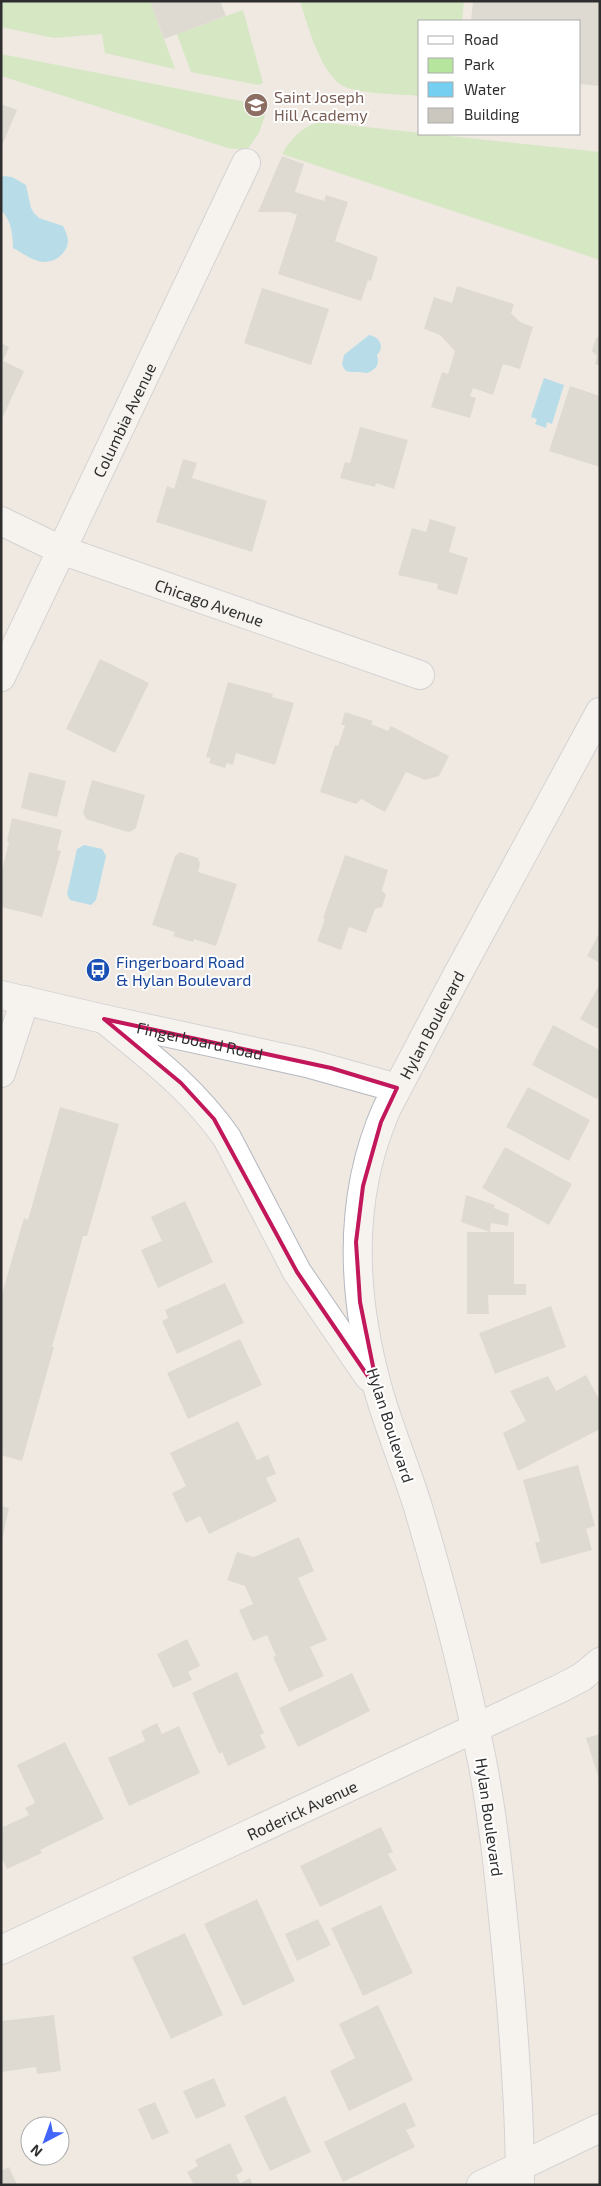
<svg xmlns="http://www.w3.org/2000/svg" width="601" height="2186" viewBox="0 0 601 2186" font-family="'Exo 2',sans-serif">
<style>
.green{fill:#b6e59e}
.water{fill:#75cff0}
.building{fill:#cbc7bf}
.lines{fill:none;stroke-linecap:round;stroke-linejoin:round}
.minor-casing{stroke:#b4b7c1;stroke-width:30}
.tertiary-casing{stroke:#b4b7c1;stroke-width:30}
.minor{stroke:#fff;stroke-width:28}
.tertiary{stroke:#fff;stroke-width:28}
.marked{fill:none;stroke:#c2185b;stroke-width:4;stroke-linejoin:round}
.labels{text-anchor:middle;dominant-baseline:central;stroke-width:4;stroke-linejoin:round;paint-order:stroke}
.education-label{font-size:16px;fill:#785e54;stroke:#fff;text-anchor:start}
.street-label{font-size:16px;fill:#2e2e2e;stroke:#fff}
.transit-label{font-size:16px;fill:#164399;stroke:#fff;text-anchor:start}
</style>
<rect width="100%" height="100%" fill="#efe9e1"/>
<path class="green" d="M1,1H150L175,69L105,53L102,34L54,38L1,27Z
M300,1H464L462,21H420V96C400,94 360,94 343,86C321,74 307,24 300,1Z
M243,10L263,83L259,85L191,72L177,34Z
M1,54L256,104L266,112L259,133L247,150L228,148L1,76Z
M319,122L600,152V260L282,154C291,139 301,127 319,122Z"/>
<path class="water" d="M4,176L12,177L26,185L31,208L34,213L39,218L63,226C65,230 68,236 68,241C67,255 52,265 38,261C30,259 21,252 13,248C13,235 11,219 1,210V177Z
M369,335C380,337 385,347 377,355C380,364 376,370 367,373C364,373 362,372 359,372C350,372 345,374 342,364L344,355Z
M544,378L564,385L552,424L547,422L546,428L535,424L537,419L531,417Z
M84,845L102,849L106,856L96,900L91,905L70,900L67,894L77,849Z"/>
<path class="building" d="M150,1H220L226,16L164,39Z
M473,1H600V86L580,84V21H471Z
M1,104L17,110L1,148Z
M282,156L304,164L295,192L324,201L326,195L348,202L335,241L378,257L371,281L368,280L361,301L278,274L297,215L289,212H258Z
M457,286L514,304L511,313L520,322L533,327L520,369L503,364L493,395L473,388L470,396L476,398L470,418L431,407L442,372L448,374L455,351L440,335L424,329L434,297L452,303Z
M262,288L329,309L311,365L244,343Z
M600,337V366L595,364L597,356L592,351L596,338Z
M1,343L9,347L3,361L24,371L1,421Z
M570,386L600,396V467L549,451Z
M360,427L408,440L394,489L376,483L375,487L340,478L345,462L350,463Z
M183,459L197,463L192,478L267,501L252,552L156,522L167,486L174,489Z
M430,519L456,527L449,552L468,558L457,595L437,589L438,584L398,575L412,528L426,532Z
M100,659L149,683L115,753L66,729Z
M228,682L273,694L272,697L294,703L275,765L236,753L233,765L227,763L225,768L209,763L211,758L206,757Z
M345,712L373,721L371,724L388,731L391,726L449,756L439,776L425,780L406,772L385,812L361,799L356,804L320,792L335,745L338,746L345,725H341Z
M29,772L66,781L57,817L21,808Z
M92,780L145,795L136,828L130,832L124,831L86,819L83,813Z
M12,818L62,830L57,850L61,851L42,917L1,907V874L9,842L7,841Z
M180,852L198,858L200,864L198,872L237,884L216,946L194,939L193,942L173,936L175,932L152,925L175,856Z
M345,855L388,870L382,890L386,895L382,907L375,909L366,933L349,927L341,950L317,941L325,919L323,918Z
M600,932V963L587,956Z
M600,984V1030L580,1019Z
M553,1025L600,1050V1094L597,1099L532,1065Z
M528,1087L590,1120L569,1161L506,1127Z
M60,1107L119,1124L87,1236H83L76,1262L52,1347H54L22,1461L1,1455V1297L24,1218L28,1220Z
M505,1147L572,1184L549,1225L482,1188Z
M466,1195L495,1205L494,1208L509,1214L508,1226L491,1223L490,1232L461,1222Z
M185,1201L213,1262L158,1288L141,1250L162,1241L151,1217Z
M467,1232H514V1284H526V1295H488L489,1314H467Z
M225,1283L244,1323L177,1354L162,1321L168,1318L165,1310Z
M551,1306L566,1347L495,1374L479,1333Z
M240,1339L262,1385L188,1419L167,1373Z
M586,1375L600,1401V1429L518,1471L503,1433L526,1421L510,1391L548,1376L556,1391Z
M238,1421L257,1460L268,1455L276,1474L266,1478L277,1501L209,1534L200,1516L186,1523L172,1493L186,1486L170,1453Z
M578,1465L595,1526L586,1529L592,1550L541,1564L535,1543L540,1541L523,1480Z
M1,1506L9,1508L2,1540H1Z
M299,1537L314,1571L298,1578L327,1640L310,1647L324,1676L289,1692L273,1657L276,1656L267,1635L253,1641L239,1610L253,1604L245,1586L227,1580L237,1552L254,1557Z
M187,1639L200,1666L188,1672L192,1680L173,1688L157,1654Z
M237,1672L264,1733L260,1735L266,1748L228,1766L222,1752L219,1754L192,1693Z
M352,1673L370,1711L298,1747L279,1708Z
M157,1723L162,1734L179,1726L200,1773L129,1806L108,1758L145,1741L141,1731Z
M600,1734V1779H599L586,1738Z
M65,1742L104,1819L40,1850L42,1853L7,1869L1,1856V1828L29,1815L25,1808L35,1803L17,1765Z
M381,1827L393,1852L388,1854L397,1870L320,1907L300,1866Z
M257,1899L295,1981L243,2006L204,1924Z
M381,1905L413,1973L363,1996L331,1928Z
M318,1919L331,1945L297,1961L285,1934Z
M185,1933L223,2015L171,2039L132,1957Z
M378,2005L413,2080L349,2111L330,2071L355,2058L339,2024Z
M54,2015L61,2071L37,2074L36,2067L1,2072V2021Z
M214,2078L226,2106L196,2119L183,2091Z
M285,2096L311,2152L270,2171L244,2116Z
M155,2102L169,2133L152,2140L138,2109Z
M405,2102L416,2126L406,2130L415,2147L343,2182L324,2142Z
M230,2143L243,2171L236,2175L240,2183L250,2178L253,2185H194L187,2172L198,2166L195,2160Z
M9,2167L17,2185H1V2171Z"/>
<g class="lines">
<g class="minor-casing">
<g id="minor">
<path id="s1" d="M1,521L61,550L420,675"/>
<path id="s2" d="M1,677L246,163"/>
<path d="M1,1073L25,1000"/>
<path id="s3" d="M1,1950L561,1688L582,1677L600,1662"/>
<path d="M481,2185L600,2128"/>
</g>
</g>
<g class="tertiary-casing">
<g id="tertiary">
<path id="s4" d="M1,995L104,1019L307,1063L397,1088"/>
<path d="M104,1019C149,1056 193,1089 227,1138L297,1272L369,1377"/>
<path id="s5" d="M520,2185C520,2102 513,2019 505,1937C499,1876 493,1815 481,1756C464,1671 442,1587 417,1504C405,1466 389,1428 378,1389C352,1296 347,1198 387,1108L455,979L600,712"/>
</g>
</g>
<use href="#minor" class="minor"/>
<use href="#tertiary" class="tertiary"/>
</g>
<path d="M0 0H601V2186H0ZM104,1019L331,1068L397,1088L381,1122L363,1186L356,1242L360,1302L378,1391L297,1272L214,1119L181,1083Z" fill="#efe9e1" fill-opacity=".55" fill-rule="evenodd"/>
<path class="marked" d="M104,1019L331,1068L397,1088L381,1122L363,1186L356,1242L360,1302L378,1391L297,1272L214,1119L181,1083Z"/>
<defs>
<g id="school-disc" transform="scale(1.25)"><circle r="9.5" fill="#8d6e63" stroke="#fff"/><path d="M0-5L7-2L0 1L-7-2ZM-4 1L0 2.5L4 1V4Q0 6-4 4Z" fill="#fff"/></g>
<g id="bus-disc" transform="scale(1.25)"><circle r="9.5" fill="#1a4fb4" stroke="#fff"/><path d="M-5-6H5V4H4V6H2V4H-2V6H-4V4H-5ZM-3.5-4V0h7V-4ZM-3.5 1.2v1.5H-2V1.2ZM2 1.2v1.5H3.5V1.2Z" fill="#fff"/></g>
</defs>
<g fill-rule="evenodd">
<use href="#school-disc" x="256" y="105"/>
<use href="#bus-disc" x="98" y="970"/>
</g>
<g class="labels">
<g class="education-label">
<text x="274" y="96">Saint Joseph<tspan x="274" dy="18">Hill Academy</tspan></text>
</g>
<g class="street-label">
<text stroke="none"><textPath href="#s2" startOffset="285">Columbia Avenue</textPath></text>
<text stroke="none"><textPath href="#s1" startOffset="224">Chicago Avenue</textPath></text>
<text stroke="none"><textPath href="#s5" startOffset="1194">Hylan Boulevard</textPath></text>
<text stroke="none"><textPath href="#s4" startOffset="204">Fingerboard Road</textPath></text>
<text transform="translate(391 1425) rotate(72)">Hylan Boulevard</text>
<text stroke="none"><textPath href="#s3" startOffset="332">Roderick Avenue</textPath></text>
<text transform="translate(490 1817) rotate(82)">Hylan Boulevard</text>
</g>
<g class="transit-label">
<text x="116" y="961">Fingerboard Road<tspan x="116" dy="18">&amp; Hylan Boulevard</tspan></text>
</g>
</g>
<rect width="601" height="2186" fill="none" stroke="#2e2e2e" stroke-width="5"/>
<rect x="418" y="20" width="162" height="115" fill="#ffffff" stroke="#ababab"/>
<rect x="428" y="36" width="25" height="8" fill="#ffffff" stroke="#ababab"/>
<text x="464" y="45" font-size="15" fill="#2e2e2e">Road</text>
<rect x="428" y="58" width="25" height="15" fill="#b6e59e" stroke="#ababab"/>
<text x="464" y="70" font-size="15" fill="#2e2e2e">Park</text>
<rect x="428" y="82" width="25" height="15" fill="#75cff0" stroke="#ababab"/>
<text x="464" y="95" font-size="15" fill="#2e2e2e">Water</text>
<rect x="428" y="108" width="25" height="15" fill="#cbc7bf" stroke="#ababab"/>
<text x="464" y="120" font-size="15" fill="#2e2e2e">Building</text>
<g transform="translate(45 2141) rotate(221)"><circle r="24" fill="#ffffff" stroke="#ababab"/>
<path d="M0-4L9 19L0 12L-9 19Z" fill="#4264fb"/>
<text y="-8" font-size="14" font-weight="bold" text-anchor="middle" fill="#2e2e2e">N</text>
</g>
</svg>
